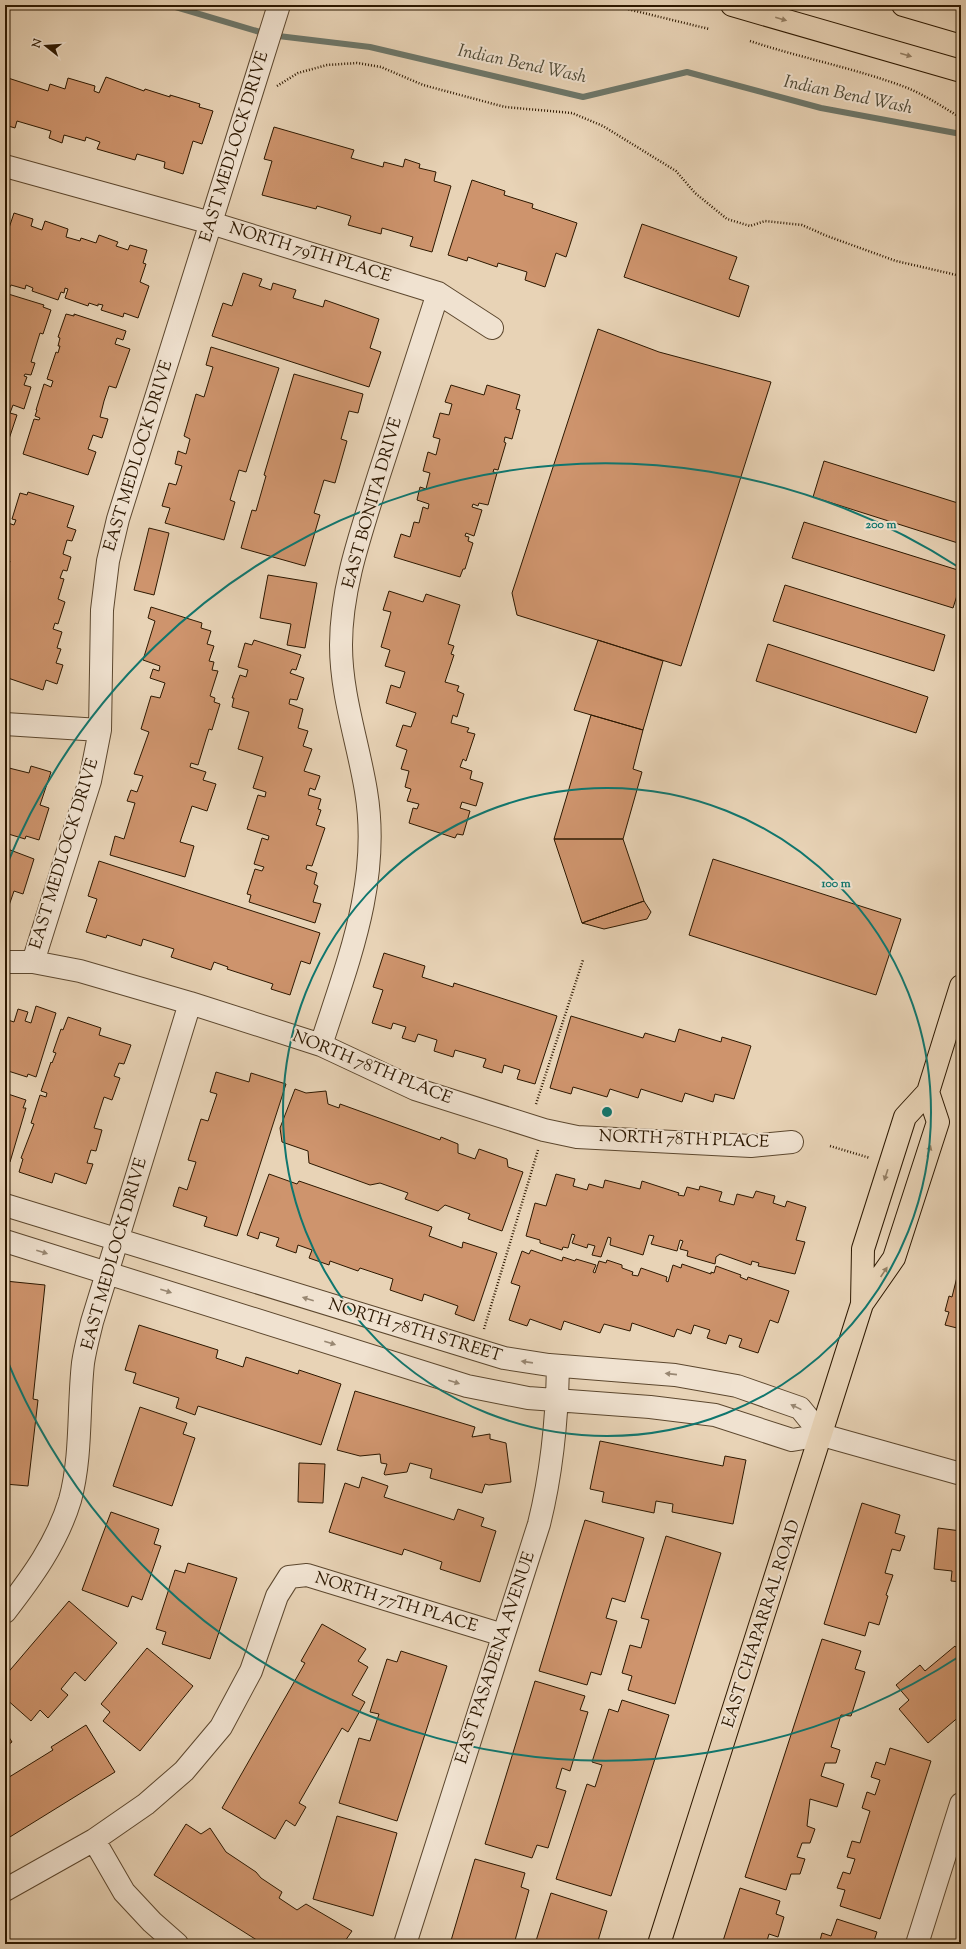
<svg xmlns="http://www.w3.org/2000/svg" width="966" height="1949" viewBox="0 0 966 1949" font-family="'Sorts Mill Goudy',serif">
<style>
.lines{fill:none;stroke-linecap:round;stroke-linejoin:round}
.stream{stroke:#6d776a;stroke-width:6}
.building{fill:#ce946d;stroke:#2d1800}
.minor-casing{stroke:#5c472e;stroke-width:24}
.major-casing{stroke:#2d1800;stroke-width:24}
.path{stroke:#2d1800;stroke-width:2.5;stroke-dasharray:1 2;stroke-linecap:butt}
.minor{stroke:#f0e2d0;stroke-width:22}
.major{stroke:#e8d3b6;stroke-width:22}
.oneway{fill:#947f64}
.oneway2{fill:#988772}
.ring{fill:none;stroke:#0f766e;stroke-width:2}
.labels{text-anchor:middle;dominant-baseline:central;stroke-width:4;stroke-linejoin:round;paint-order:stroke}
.street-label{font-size:17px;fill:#2d1800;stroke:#f0e2d0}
.water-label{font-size:18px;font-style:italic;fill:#4d4835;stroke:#f0e2d0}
.centre{fill:#0f766e;stroke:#f0e2d0;stroke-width:2}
.ring-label{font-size:12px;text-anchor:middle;font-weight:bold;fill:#0f766e;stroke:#f0e2d0;stroke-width:4;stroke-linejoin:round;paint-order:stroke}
</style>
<rect width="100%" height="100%" fill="#e8d3b6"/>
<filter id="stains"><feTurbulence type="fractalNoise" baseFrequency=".005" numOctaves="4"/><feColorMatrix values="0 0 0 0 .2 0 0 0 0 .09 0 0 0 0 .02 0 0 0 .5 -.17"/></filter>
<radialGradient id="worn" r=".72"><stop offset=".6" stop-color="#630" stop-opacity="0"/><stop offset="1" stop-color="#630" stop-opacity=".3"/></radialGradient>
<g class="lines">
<path class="stream" d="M169,5L270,35L370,47L583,97L687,72L821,108L961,134"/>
</g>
<path class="building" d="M5,77L48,91L50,84L65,89L68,78L95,86L94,91L99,93L106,77L144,91L145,89L170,97V95L200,104L199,107L213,111L202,144L193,141L183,174L164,168L165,162L137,154L135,160L97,149L100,142L86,137L85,141L64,135L62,143L49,138L51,131L17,121L15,128L5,125Z
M274,127L354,150L351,158L383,167L384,162L403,167L405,159L420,164L419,168L436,172L434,181L451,186L432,252L410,246L413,237L382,228L381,234L348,225L351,216L317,206L316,209L262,195L272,161L264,159Z
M472,180L505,191L504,195L533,204L532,208L577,223L566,257L556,253L545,287L525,280L527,272L498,263L497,267L468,257L467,261L448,255Z
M14,213L33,219L31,226L42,230L45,221L68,229L66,237L80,241L81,238L96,243L99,235L118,242L116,246L128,250L130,245L147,250L143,263L146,264L140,282L149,286L138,318L124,313L123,317L101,310L103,305L98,304V306L89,303L88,306L65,298L68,289L65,288L64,293L61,292L58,300L32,291L33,288L26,285L25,289L11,285L9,289L5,287V240Z
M642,224L737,257L729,279L749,286L739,317L624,277Z
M243,273L262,279L259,286L271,290L273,283L296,290L293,298L323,307L325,300L379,319L370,348L381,352L369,387L212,336L223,303L232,306Z
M5,293L44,305L43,307L51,310L43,334L40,333L31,362L35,363L31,375L25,374L24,376L27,377L24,385L31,387L24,409L13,405L10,413L17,415L8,442L5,441Z
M66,314L74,316V314L126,331L123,340L117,338L115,344L130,349L116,388L109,386L104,401L100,417L108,419L102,438L93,435L88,449L96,452L88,475L23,454L34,419L39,420L40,418L35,416L37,410H36L44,384L51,387L53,381L47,379L56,352L58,353L60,346H58L60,338L58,337Z
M598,329L659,352L771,382L681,666L517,615L512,593Z
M211,347L279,368L246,472L239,470L230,500L235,502L224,540L165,523L170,508L162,506L169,483L176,485L182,466L175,464L178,451L186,454L190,439L184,436L196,394L204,397L213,367L206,365Z
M294,374L363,394L358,413L349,411L341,439L347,441L335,483L324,480L314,513L320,515L305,566L241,548L252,510L256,511L266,476L264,475Z
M451,385L484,395L487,385L520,395L516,409L520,410L512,439L505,437L504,442L506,443L498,470L494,469L493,472L497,473L488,505L479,503L478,506L473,504L472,507L482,510L474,536L466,533L465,536L469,537L468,541L473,543L465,569H463L460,577L394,557L401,534L410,537L414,522L419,523L423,507L428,509L429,504L417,500L420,487L426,489L430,473L423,471L428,452L436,455L440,439L433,437L440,413L449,415L452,404L445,402Z
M824,461L961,504V544L813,497Z
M28,492L74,506L67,527L76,530L72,541L67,540L63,554L71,557L67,571L63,570L60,578L64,579L58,599L65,602L58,624L55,623L53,629L62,632L57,648L61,649L56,663L63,665L57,684L46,680L43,690L5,677V596L8,597L9,594L5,593V578L10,561L5,560V533L8,523L14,525L16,520L12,519L20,493L27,495Z
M804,522L961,571V583L953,608L792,558Z
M149,528L169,533L154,595L134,590Z
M268,575L317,583L305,648L287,645L291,624L260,618Z
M785,585L945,635L934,671L773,621Z
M389,591L423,602L426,594L460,605L448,644L454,646L451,654L454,655L445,682L459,686L457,691L464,694L457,717L453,715L451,723L469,728L467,732L475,734L466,761L463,759L460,767L472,771L470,779L483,783L476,806L462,802L460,808L470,811L463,835L457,834L455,838L409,823L413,808L417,809L419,804L407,801L411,789L405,787L409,771L401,769L407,750L396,746L403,725L411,727L416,713L386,703L391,685L400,688L405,672L385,666L390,650L381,647L391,612L383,610Z
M151,607L202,623L201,628L211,631L207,644L214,646L209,661L214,662L212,670L218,671L210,696L215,698L214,702L220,704L212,730L209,729L198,765L191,763L190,767L206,772L203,780L216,784L207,811L192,806L180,842L194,846L185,877L110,855L115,836L124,839L135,803L127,801L131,790L137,792L143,776L134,774L149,732L141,729L151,696L160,698L165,683L150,678L153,669L159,671L160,666L143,660L155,621L148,618Z
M254,640L301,655L296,670L292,669L290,673L304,678L297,700L290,699L289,704L303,709L298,728L308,731L303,746L312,749L304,771L320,776L315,790L310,788L308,795L321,799L318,809L321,810L316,825L325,828L312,866L307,865L306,869L317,873L314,884L318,886L313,902L321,904L315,923L249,902L251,895L247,894L255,869L262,871L264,867L254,864L262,838L268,840L269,836L247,829L258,795L265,797L266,792L253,788L263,757L238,749L249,712L232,707L234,698H232L240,675L246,677L248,670L238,667L245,643L252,645Z
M598,640L663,661L643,730L574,710Z
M768,644L928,697L916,733L756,681Z
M591,715L643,730L633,769L642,772L623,839H554Z
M31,766L51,772L40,805L49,808L39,840L26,836L25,839L5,833V767L29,773Z
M554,839H623L644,901L582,923Z
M5,848L34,859L23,894L14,891L5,917Z
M713,859L901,919L876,995L689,935Z
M99,861L320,933L310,964L301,961L290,995L271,989L273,984L227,969L228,967L214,962L211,970L171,957L174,949L143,939L141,946L107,935L106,938L86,932L97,899L88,896Z
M644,901L651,912L647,919L604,929L582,923Z
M384,953L425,966L422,977L453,987L454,983L557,1016L535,1084L517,1079L520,1070L504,1065L502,1073L483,1067L486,1059L455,1050L453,1057L434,1051L437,1040L418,1034L415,1042L402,1038L406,1027L393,1023L391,1029L372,1023L383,990L373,987Z
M36,1006L56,1013L36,1077L28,1074L27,1077L5,1070V1019L14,1022L18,1009L28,1012L25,1021L31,1023Z
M571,1016L643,1038L645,1033L675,1042L679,1029L721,1042L722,1037L751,1046L734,1099L715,1094L713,1102L685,1093L682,1102L641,1089L638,1098L610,1089L607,1097L573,1087L571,1094L550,1088Z
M68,1017L101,1028L99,1035L131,1045L124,1064L119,1063L114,1076L120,1078L112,1100L104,1097L94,1128L102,1130L96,1151L91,1150L87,1163L93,1164L86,1184L55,1173L52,1183L19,1172L23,1159L21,1158L34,1124L31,1123L40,1095L46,1097L47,1093L41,1091L51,1062L52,1063L56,1053L53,1052L61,1029L63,1030Z
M216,1072L249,1082L251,1073L286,1084L237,1236L204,1226L207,1217L173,1206L179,1187L187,1190L196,1162L188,1160L201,1119L208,1121L217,1094L210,1092Z
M295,1089L306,1093L326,1091L328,1104L339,1108L340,1104L440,1140L441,1137L458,1144V1153L475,1159L479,1149L507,1159L508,1167L523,1172L502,1231L468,1219L470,1214L445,1205L438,1211L405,1199L408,1193L380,1183L370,1185L309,1163L308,1151L282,1142L280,1128Z
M5,1093L26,1100L23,1108H26L10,1162L5,1160Z
M269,1174L297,1184L299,1181L432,1227L429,1236L462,1248L463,1242L497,1253L474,1321L455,1314L458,1306L424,1294L422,1301L390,1290L393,1279L360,1268L358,1271L330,1261L329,1265L309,1258L312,1250L298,1245L296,1253L276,1246L279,1238L260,1232L258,1239L247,1235Z
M556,1174L575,1179L573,1186L587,1190L589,1184L603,1188L605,1180L640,1189L642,1181L679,1193L678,1195L684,1196L687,1187L699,1190L700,1186L722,1192L719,1201L734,1205L737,1194L753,1198L756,1191L775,1196L773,1203L785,1207L787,1201L806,1207L796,1240L805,1242L795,1274L758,1266L759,1263L752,1261L751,1265L720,1254L716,1257L715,1264L687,1256L688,1251L680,1249L683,1241L680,1240L677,1251L651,1244L654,1236L649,1235L643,1255L610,1245L611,1238L608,1237L601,1257L592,1255L595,1246L588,1244L587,1248L572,1243L575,1235L572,1234L568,1248L563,1247L562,1250L540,1243V1240L526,1236L535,1203L546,1206Z
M531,1250L562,1261L563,1257L575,1261L576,1259L596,1265L593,1272L595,1273L599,1261L606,1263L607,1260L622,1265V1268L633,1272L632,1275L638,1276L641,1268L667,1277L666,1281L668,1282L673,1265L681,1268L682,1264L711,1274V1272L714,1273L716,1266L741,1275L740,1277L747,1280L748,1277L789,1291L778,1323L770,1320L758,1353L739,1347L742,1339L729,1335L726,1344L707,1338L710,1330L694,1325L691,1334L677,1329L674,1337L632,1323L630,1331L604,1324L600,1333L564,1321L561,1330L530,1319L527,1326L509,1320L520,1286L511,1283L522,1251L529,1254Z
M961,1275V1329L945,1325L949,1312L945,1311L949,1296L952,1297L957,1277Z
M5,1281L45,1285L33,1399L38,1400L28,1486L5,1484Z
M139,1325L218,1350L216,1358L243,1367L246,1357L298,1374L299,1370L341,1384L321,1445L198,1406L195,1415L176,1408L179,1398L133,1383L136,1373L125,1370Z
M355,1391L475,1427L472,1437L490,1434V1439L506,1443L511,1482L489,1485L485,1484L482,1493L430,1478L432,1469L410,1463L407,1472L385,1475L384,1474L387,1464L381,1463L380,1454L360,1456L337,1450Z
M140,1407L187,1423L183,1434L195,1438L172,1506L113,1486Z
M600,1441L723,1466L725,1456L746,1460L733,1524L672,1512L673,1504L656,1501L654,1513L602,1502L604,1492L590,1489Z
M299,1463L325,1464L323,1503L298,1502Z
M362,1477L388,1486L384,1497L454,1520L458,1509L484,1518L481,1526L496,1531L480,1582L440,1569L442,1562L404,1549L402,1555L329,1532L345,1483L359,1488Z
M862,1503L900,1515L895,1533L905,1536L900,1551L892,1549L885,1573L893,1575L886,1595L888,1596L879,1625L869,1622L865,1636L824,1624Z
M111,1512L159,1529L154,1544L161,1546L142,1600L132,1596L128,1607L82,1590Z
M585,1520L644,1538L625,1602L612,1598L606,1618L617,1621L601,1675L591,1672L587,1685L539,1671Z
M938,1528L961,1531V1582L951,1581L952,1571L934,1569Z
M666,1536L721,1553L675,1704L628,1690L632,1676L622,1673L630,1645L641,1648L649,1620L641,1618Z
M188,1563L237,1578L210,1659L162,1644L166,1632L156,1629L175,1570L185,1573Z
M69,1601L117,1643L85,1681L75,1672L61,1689L68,1695L48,1718L40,1710L31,1721L5,1698V1676Z
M322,1624L366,1649L358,1661L368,1667L352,1695L365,1702L348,1732L342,1728L299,1803L306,1807L295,1826L286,1820L275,1839L222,1808L305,1663L301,1661Z
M822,1639L861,1651L855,1669L865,1672L851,1716L841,1715L831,1747L840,1750L836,1763H825L821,1776L844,1784L837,1807L810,1799L807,1826L815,1829L810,1843H802L797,1857L805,1859L800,1874H791L786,1890L745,1877Z
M955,1646L959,1651L961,1649V1715L928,1743L899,1709L909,1700L896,1685L920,1665L925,1671Z
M147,1648L193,1686L140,1751L103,1721L110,1712L101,1704Z
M401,1651L447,1666L397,1821L339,1803L359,1738L370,1741L379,1714L370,1712L387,1659L397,1662Z
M535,1681L585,1696L580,1710L588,1712L570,1771L562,1768L556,1788L566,1791L548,1848L537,1845L532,1858L485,1844Z
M622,1700L669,1715L611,1896L556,1879L587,1784L595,1787L602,1765L592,1762L609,1709L618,1712Z
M86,1725L115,1772L5,1840V1777L6,1779L53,1750L51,1747Z
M5,1731L12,1742L5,1747Z
M890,1748L931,1761L880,1919L840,1906L845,1890L837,1888L843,1872L850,1874L855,1859L847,1857L852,1841L860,1843L870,1811L862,1808L867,1792L875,1795L880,1780L871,1777L876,1762L885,1765Z
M337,1816L397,1833L373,1916L313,1899Z
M186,1824L201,1834L210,1828L226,1852L256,1872L261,1878L282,1892L279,1898L297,1910L306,1904L352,1931L345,1941L350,1944H263L154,1875Z
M475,1859L525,1873L521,1887L529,1890L514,1944L504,1942V1944H450Z
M740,1888L780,1901L776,1914L784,1917L778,1937L769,1934L766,1944H722Z
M551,1893L607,1911L597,1944H535Z
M837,1919L877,1932L873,1944H819L822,1933L831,1936Z"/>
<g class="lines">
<g class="minor-casing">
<path id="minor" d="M5,166L211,223L438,293L492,328
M5,724L100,730
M5,962H33L80,971L190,1003L321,1045L415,1089L544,1130L577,1137L751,1146L792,1142
M33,962L90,781L100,730L102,610L108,561L118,519L279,5
M321,1045C348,961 381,881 366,791C358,742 341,695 341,645C341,587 362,530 379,475C399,414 418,354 438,293
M5,1205L504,1358L549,1365L675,1375L737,1386L800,1408L822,1435
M5,1241L467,1386L528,1398L650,1407L715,1415L792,1440L822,1435L961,1474
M5,1612C32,1577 57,1543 70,1500C82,1456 78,1408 83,1363C85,1349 89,1335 92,1322L190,1003
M94,1840L124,1892L152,1922L177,1944
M5,1890L94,1840L146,1804L184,1771L221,1727L251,1671L277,1596L289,1577L307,1575L503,1635
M405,1944L539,1524C552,1472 557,1419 558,1366
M917,1944L961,1804"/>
</g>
<g class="major-casing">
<path id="major" d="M732,5L961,71
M903,5L961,22
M862,1304L894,1258L938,1122L928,1092
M659,1944L862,1304L863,1249L905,1117L928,1092L961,986"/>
</g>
<path class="path" d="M611,5L709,29
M750,41C801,58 854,68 905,87C925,95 943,107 961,118
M277,86L298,73L327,65L357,63L381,67L423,85L505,107L572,113L603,126L676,171L695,193L727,219L750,226L765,221L802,225L827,236L896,261L961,276
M536,1104L583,960
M830,1146L870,1158
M484,1329L538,1150"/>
<use href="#minor" class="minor"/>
<use href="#major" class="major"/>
</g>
<defs><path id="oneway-solid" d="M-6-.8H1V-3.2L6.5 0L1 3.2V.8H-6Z"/></defs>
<g class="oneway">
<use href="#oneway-solid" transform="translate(781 19) rotate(16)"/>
<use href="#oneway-solid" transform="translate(906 55) rotate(16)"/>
<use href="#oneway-solid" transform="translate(929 1151) rotate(-72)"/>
<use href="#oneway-solid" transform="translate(886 1175) rotate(108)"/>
<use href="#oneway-solid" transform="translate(884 1272) rotate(-56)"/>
</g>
<g class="oneway2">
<use href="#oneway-solid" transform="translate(42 1252) rotate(17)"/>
<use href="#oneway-solid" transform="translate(166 1291) rotate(18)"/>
<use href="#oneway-solid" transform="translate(308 1299) rotate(-163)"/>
<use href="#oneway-solid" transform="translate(330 1343) rotate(18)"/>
<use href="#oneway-solid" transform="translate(527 1362) rotate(-172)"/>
<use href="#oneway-solid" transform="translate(671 1374) rotate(-174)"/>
<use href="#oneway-solid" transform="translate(454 1382) rotate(18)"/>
<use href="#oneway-solid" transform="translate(796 1407) rotate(-154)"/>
</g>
<g class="ring">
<circle cx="607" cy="1112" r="324"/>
<path d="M960 1656A649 649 0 0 1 5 1355M5 869A649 649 0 0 1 960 568"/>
</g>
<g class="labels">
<g class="street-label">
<text transform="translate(235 147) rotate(-73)">EAST MEDLOCK DRIVE</text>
<text transform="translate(310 253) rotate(17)">NORTH 79TH PLACE</text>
<text transform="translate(139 456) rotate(-73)">EAST MEDLOCK DRIVE</text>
<text transform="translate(373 503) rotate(-74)">EAST BONITA DRIVE</text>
<text transform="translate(65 854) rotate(-73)">EAST MEDLOCK DRIVE</text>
<text transform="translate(372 1068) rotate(22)">NORTH 78TH PLACE</text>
<text transform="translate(684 1140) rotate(2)">NORTH 78TH PLACE</text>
<text transform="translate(115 1254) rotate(-74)">EAST MEDLOCK DRIVE</text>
<text transform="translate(415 1331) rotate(17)">NORTH 78TH STREET</text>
<text transform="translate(396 1603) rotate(17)">NORTH 77TH PLACE</text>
<text transform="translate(762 1624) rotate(-72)">EAST CHAPARRAL ROAD</text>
<text transform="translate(496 1658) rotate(-72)">EAST PASADENA AVENUE</text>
</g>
<g class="water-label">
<text transform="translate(522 65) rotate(12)">Indian Bend Wash</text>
<text transform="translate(848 96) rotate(12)">Indian Bend Wash</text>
</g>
</g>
<circle cx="607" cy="1112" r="6" class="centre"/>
<g class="ring-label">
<text x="881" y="528">200 m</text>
<text x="836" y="887">100 m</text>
</g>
<rect width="966" height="1949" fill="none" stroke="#e8d3b6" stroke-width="20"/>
<rect x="6" y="6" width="954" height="1937" fill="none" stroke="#2d1800" stroke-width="2"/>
<rect x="10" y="10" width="946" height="1929" fill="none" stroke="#2d1800"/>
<g transform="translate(46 46) rotate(287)" stroke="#f0e2d0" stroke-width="3" paint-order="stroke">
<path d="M0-3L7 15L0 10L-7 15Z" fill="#2d1800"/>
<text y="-6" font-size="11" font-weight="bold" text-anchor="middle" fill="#2d1800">N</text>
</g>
<rect width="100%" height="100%" filter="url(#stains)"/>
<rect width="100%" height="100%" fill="url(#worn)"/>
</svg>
